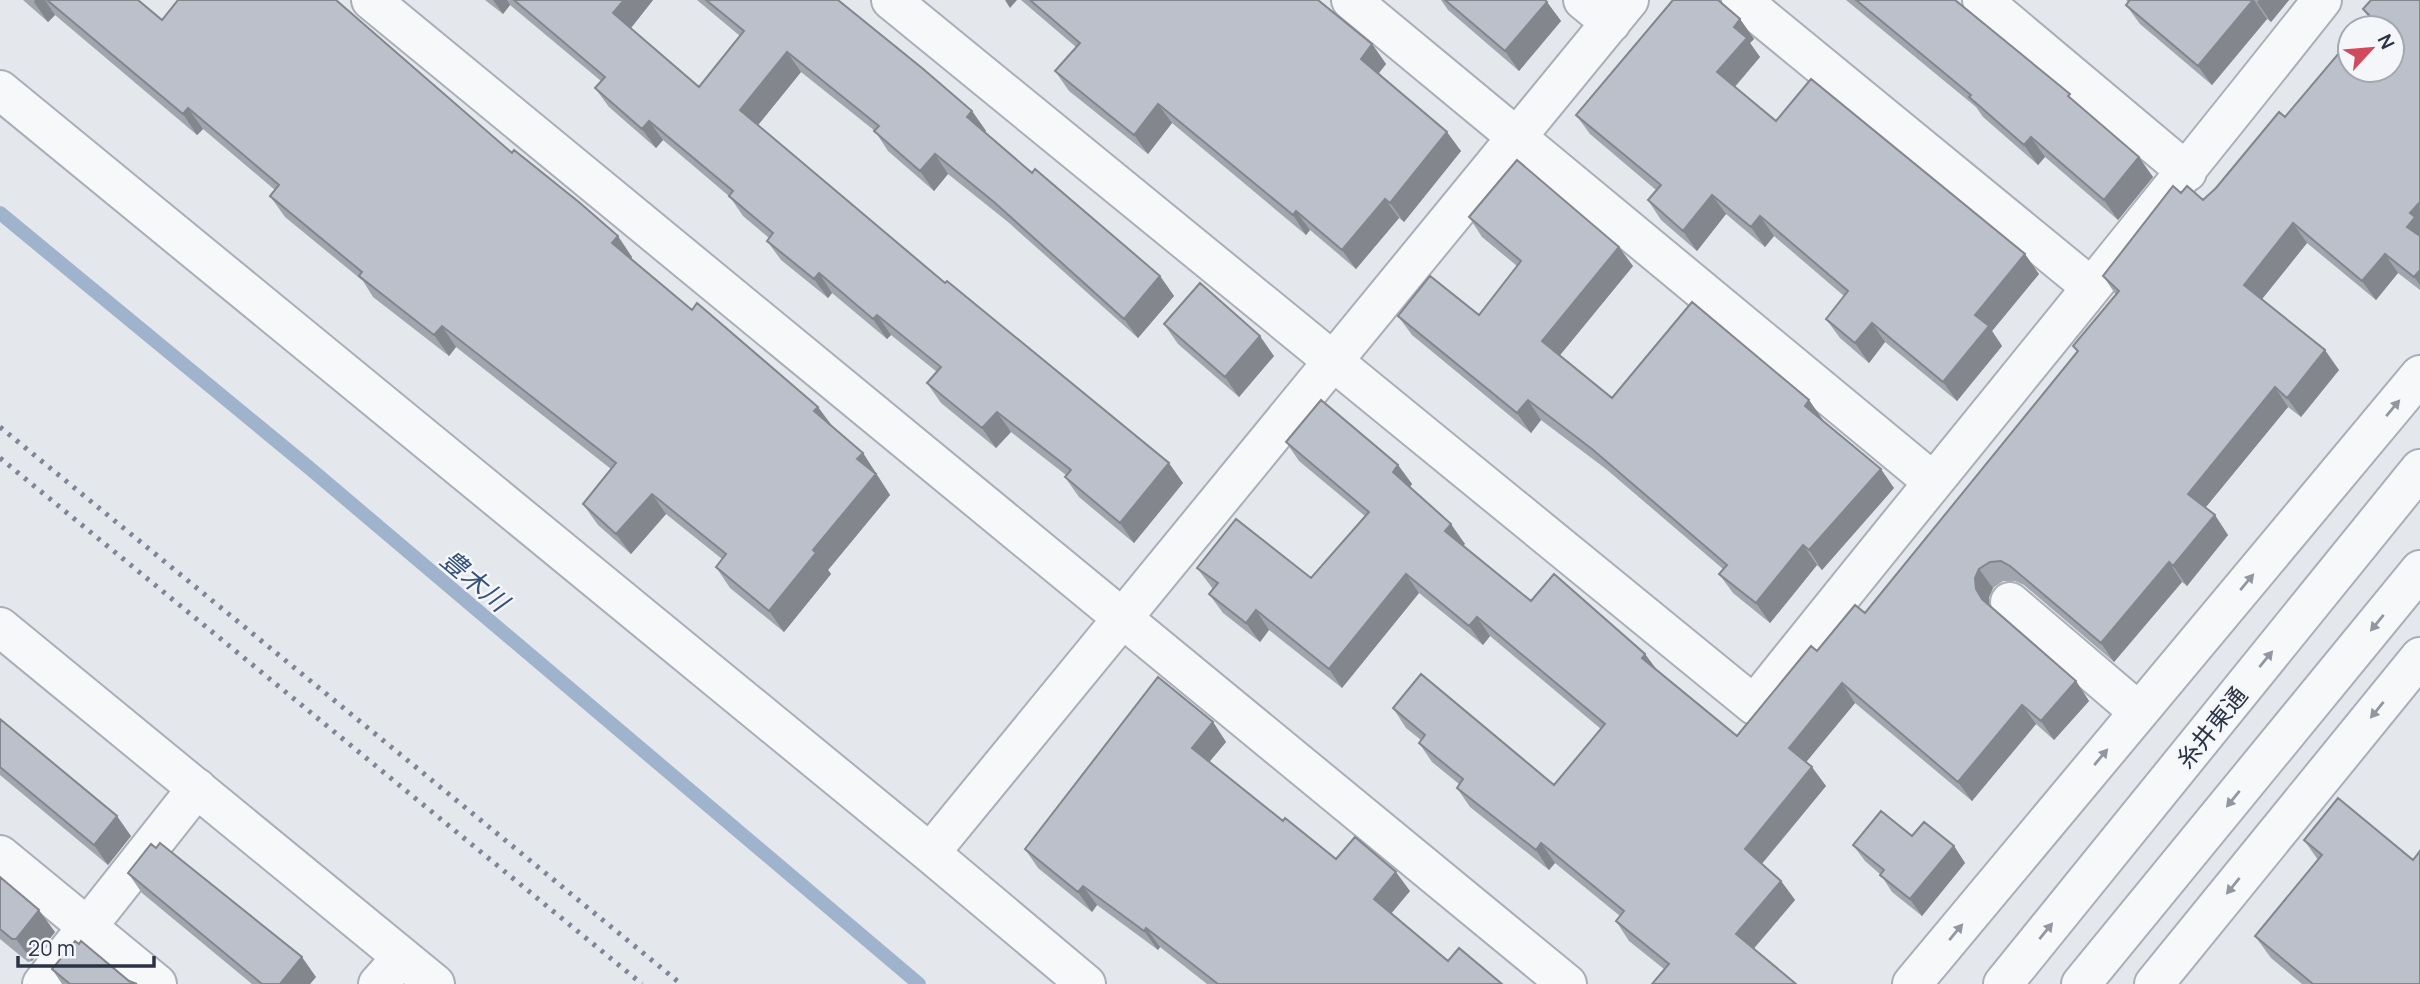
<svg xmlns="http://www.w3.org/2000/svg" width="2420" height="984" viewBox="0 0 2420 984" font-family="Manrope,'Noto Sans JP',sans-serif">
<style>
.lines{fill:none;stroke-linecap:round;stroke-linejoin:round}
.stream{stroke:#9fb4cc;stroke-width:14}
.minor-casing{stroke:#a9aeb7;stroke-width:42}
.minor{stroke:#f7f8fa;stroke-width:38}
.rail{stroke:#7d8696;stroke-width:5;stroke-dasharray:3.5 7;stroke-linecap:butt}
.wall{fill:#a1a5ae}
.shaded-wall{fill:#83868d}
.building{fill:#bbc0ca;stroke:#83868d;stroke-width:2}
.oneway{fill:#9196a0}
.labels{text-anchor:middle;dominant-baseline:central;stroke-width:5;stroke-linejoin:round;paint-order:stroke}
.street-label{font-size:24px;fill:#2b3445;stroke:#f4f6f9}
.water-label{font-size:26px;font-style:italic;fill:#34527a;stroke:#f4f6f9}
</style>
<rect width="100%" height="100%" fill="#e4e7ec"/>
<g class="lines">
<path class="stream" d="M0,213L307,466L919,984"/>
<g class="minor-casing">
<path id="minor" d="M371,0L1567,984
M891,0L1754,705C1942,469 2135,237 2322,0
M1351,0L1932,481
M1583,0L1611,23
M1741,0L2091,287
M1982,0L2187,172
M0,90L930,853L1086,984
M2010,602L2139,712
M0,627L435,984
M930,853L1629,0
M0,855L157,984
M42,984L197,788
M378,984L402,957
M1912,984L2420,375
M2003,984L2420,469
M2081,984L2420,570
M2154,984L2420,657"/>
</g>
<use href="#minor" class="minor"/>
<path class="rail" d="M0,427L681,984
M0,458L642,984"/>
</g>
<path class="wall" d="M23,0H138L162,20L178,0H337L339,3L632,257L631,259L692,310L818,407L832,427L863,453L890,495L828,570L831,574L784,632L730,588L716,567L722,559L666,514L631,554L598,525L583,504L611,469L456,347L449,356L373,297L363,281L285,217L270,196L275,190L203,129L197,135L55,15L48,22Z
M485,0H653L631,28L699,87L740,36L697,0H838L972,111L986,131L985,132L1032,173L1160,276L1174,296L1138,338L1008,222L948,174L934,191L888,151L875,131L801,72L758,125L1183,483L1134,543L1079,497L1065,477L1066,475L1011,432L996,448L941,403L927,383L937,372L891,335L887,339L832,293L828,298L781,260L767,241L769,238L743,216L730,197L663,140L656,148L609,107L595,88L601,81L510,5L503,14Z
M1021,0H1318L1372,44L1386,64L1379,73L1461,151L1404,222L1399,218L1356,269L1310,230L1306,235L1172,123L1148,154L1069,91L1055,71L1076,47Z
M1441,0H1545L1561,21L1519,71L1448,10Z
M1846,0H1955L2077,104L2153,177L2118,220L2045,157L2038,165L1983,117L1976,107Z
M2126,0H2289L2271,22L2267,19L2212,85L2140,24L2126,5L2128,2Z
M2420,0V290L2398,273L2376,300L2307,243L2262,299L2339,370L2301,417L2288,407L2205,508L2228,535L2187,586L2182,582L2114,662L2024,585L2015,581H2003L1993,588L1989,597V605L2076,681L2089,701L2054,740L2036,724L1972,801L1855,703L1806,762L1826,786L1762,864L1781,881L1795,900L1754,948L1664,969L1629,941L1616,921L1620,916L1555,863L1549,870L1470,807L1457,788L1459,784L1432,762L1419,743L1421,740L1406,728L1393,708L1554,785L1601,729L1490,636L1483,645L1419,593L1342,688L1269,630L1260,642L1223,613L1209,594L1213,589L1197,568L1311,578L1365,516L1299,461L1286,442L1398,465L1412,484L1410,487L1465,544L1463,545L1531,601L1645,654L1657,670L1737,736L1817,651L1865,613L2077,352L2073,346L2116,295L2103,276L2181,193L2203,200L2285,117L2369,18L2363,9Z
M1740,19L1754,39L1750,43L1760,57L1735,87L1776,121L2039,274L1992,331L2002,346L1957,401L1885,342L1869,363L1840,338L1826,319L1844,296L1774,236L1765,247L1726,214L1697,251L1661,220L1648,200L1656,190L1590,134L1576,115Z
M1469,217L1633,266L1560,355L1612,398L1809,400L1822,420L1894,488L1822,570L1817,565L1770,623L1733,593L1719,574L1723,569L1606,469L1541,420L1531,433L1412,335L1398,316L1479,315L1517,266L1482,237Z
M1164,324L1274,356L1239,397L1178,344Z
M0,719L131,836L108,865L0,775Z
M1213,722L1226,742L1209,762L1283,821L1336,859L1410,891L1391,914L1448,961L1502,984H1207L1160,947L1158,950L1097,905L1092,912L1038,868L1025,849Z
M2338,798L2420,984H2302L2271,958L2255,936L2318,860L2304,840Z
M1912,836L1954,846L1965,863L1922,916L1892,892L1881,875L1865,861L1853,845Z
M128,873L316,977L310,984H252L142,893Z
M0,877L55,932L32,961L28,962L0,939Z
M52,969L129,981L137,984H62Z"/>
<path class="shaded-wall" d="M35,0H45L55,15L48,22L34,2Z
M493,0H507L510,5L503,14Z
M624,0H653L627,33L613,13Z
M1005,0H1017L1010,8Z
M2254,0L2267,19L2212,85L2198,66Z
M2259,0H2289L2271,22L2257,2Z
M1547,2L1561,21L1519,71L1505,51Z
M1740,19L1754,39L1750,43L1760,57L1730,92L1717,72L1734,27Z
M1372,44L1386,64L1375,78L1361,59Z
M787,52L801,72L754,130L740,110Z
M1158,104L1172,123L1148,154L1134,135Z
M188,108L203,129L197,135L183,114Z
M972,111L986,131L981,137L967,117Z
M649,121L663,140L656,148L642,129Z
M1447,132L1461,151L1404,222L1390,203Z
M2031,137L2045,157L2038,165L2024,145Z
M935,154L948,174L934,191L920,171Z
M2139,157L2153,177L2118,220L2104,200Z
M1712,195L1726,214L1697,251L1683,231Z
M1385,199L1399,218L1356,269L1342,250Z
M2420,202V245L2407,227L2410,213Z
M1296,211L1310,230L1306,235L1293,215Z
M1760,216L1774,236L1765,247L1751,227Z
M2293,223L2307,243L2258,304L2244,285Z
M618,236L632,257L626,264L612,243Z
M1619,247L1633,266L1556,360L1542,341Z
M2025,254L2039,274L1992,331L2002,346L1957,401L1943,382L1975,315Z
M2385,254L2398,273L2376,300L2362,281Z
M2420,270V285L2414,277Z
M819,273L832,293L828,298L814,279Z
M1160,276L1174,296L1138,338L1124,319Z
M877,315L891,335L887,339L873,319Z
M1872,323L1885,342L1869,363L1855,343Z
M442,326L456,347L449,356L434,335Z
M1260,336L1274,356L1239,397L1225,377Z
M2325,350L2339,370L2301,417L2287,398Z
M2275,387L2288,407L2201,513L2188,494Z
M1528,400L1541,420L1531,433L1517,413Z
M1809,400L1823,420L1818,425L1805,406Z
M818,407L833,427L814,411Z
M997,412L1011,432L996,448L982,428Z
M863,453L890,495L828,570L831,574L784,632L769,611L813,550L857,459Z
M1169,463L1183,483L1134,543L1120,523Z
M1398,465L1412,484L1406,492L1393,472Z
M1881,469L1894,488L1822,570L1809,550Z
M652,494L666,514L631,554L616,534Z
M2215,515L2228,535L2187,586L2173,566Z
M1451,524L1465,544L1459,550L1445,531Z
M1803,545L1817,565L1770,623L1756,603Z
M2169,562L2182,582L2114,662L2101,643Z
M1979,569L1993,588L1989,597V609L1976,589L1975,578Z
M1406,574L1419,593L1342,688L1329,669Z
M1256,610L1269,630L1260,642L1246,623Z
M1477,617L1490,636L1483,645L1469,626Z
M1645,654L1659,673L1642,658Z
M2076,681L2089,701L2054,740L2041,721Z
M1842,683L1855,703L1802,767L1789,748Z
M2022,705L2036,724L1972,801L1958,782Z
M1213,722L1226,742L1205,767L1192,748Z
M1812,767L1826,786L1758,868L1745,849Z
M117,816L131,836L108,865L94,845Z
M1541,843L1555,863L1549,870L1536,850Z
M1954,846L1965,863L1922,916L1910,899Z
M1396,872L1410,891L1387,918L1374,899Z
M1781,881L1795,900L1750,953L1736,934Z
M1083,886L1097,905L1092,912L1078,892Z
M39,910L55,932L32,961L16,939Z
M1146,928L1160,947L1158,950L1144,931Z
M302,957L316,977L310,984H280Z"/>
<path class="building" d="M47,0H138L162,20L178,0H336L512,153L514,150L580,203L618,236L612,243L692,310L697,303L818,407L814,411L863,453L857,459L876,474L813,550L816,553L769,611L716,567L726,554L652,494L616,534L583,504L616,463L442,326L434,335L359,276L362,272L270,196L279,185L188,108L183,114Z
M514,0H624L613,13L699,87L744,31L706,0H838L922,68L972,111L967,117L1032,173L1035,169L1160,276L1124,319L994,202L935,154L920,171L874,131L879,126L787,52L740,110L945,283L947,281L1169,463L1120,523L1065,477L1071,470L997,412L982,428L927,383L941,367L877,315L873,319L819,273L814,279L767,241L773,233L729,196L733,191L649,121L642,129L595,88L605,77Z
M1030,0H1318L1372,44L1361,59L1447,132L1390,203L1385,199L1342,250L1296,211L1293,215L1158,104L1134,135L1055,71L1080,43Z
M1445,0H1545L1547,2L1505,51Z
M1673,0H1718L1740,19L1734,27L1747,38L1717,72L1776,121L1811,79L2025,254L1975,315L1989,326L1943,382L1872,323L1855,343L1826,319L1848,291L1760,216L1751,227L1712,195L1683,231L1648,200L1661,185L1576,115Z
M1856,0H1955L2070,94L2068,96L2139,157L2104,200L2031,137L2024,145L1969,97L1971,95Z
M2130,0H2253L2198,66L2126,5Z
M2371,0H2420V202L2410,213L2415,217L2407,227L2420,236V270L2414,277L2385,254L2362,281L2293,223L2244,285L2325,350L2287,398L2275,387L2188,494L2215,515L2173,566L2169,562L2101,643L2010,566L2001,561L1990,562L1979,569L1975,578L1976,589L1982,599L2076,681L2041,721L2022,705L1958,782L1842,683L1789,748L1812,767L1745,849L1781,881L1736,934L1796,984H1652L1669,964L1616,921L1624,911L1541,843L1536,850L1457,788L1463,779L1419,743L1425,735L1393,708L1421,674L1554,785L1605,724L1477,617L1469,626L1406,574L1329,669L1256,610L1246,623L1209,594L1218,583L1197,568L1236,519L1311,578L1369,512L1286,442L1321,400L1398,465L1393,472L1451,524L1445,531L1531,601L1554,574L1645,654L1642,658L1737,736L1811,646L1817,651L1855,605L1865,613L2078,351L2073,346L2119,291L2103,276L2173,186L2181,193L2187,186L2203,200L2216,188L2279,112L2285,117L2350,40V70H2392V28H2360L2370,16L2363,9Z
M1517,160L1619,247L1542,341L1612,398L1692,302L1809,400L1805,406L1881,469L1809,550L1803,545L1756,603L1719,574L1727,565L1592,449L1528,400L1517,413L1398,316L1430,276L1479,315L1521,261L1469,217Z
M1200,283L1260,336L1225,377L1164,324Z
M1158,677L1213,722L1192,748L1283,821L1285,818L1336,859L1355,837L1396,872L1374,899L1448,961L1459,948L1502,984H1218L1146,928L1144,931L1083,886L1078,892L1025,849Z
M0,719L117,816L94,845L0,767Z
M2338,798L2413,860L2420,851V984H2313L2255,936L2322,855L2304,840Z
M1881,811L1912,836L1924,822L1954,846L1910,899L1880,875L1884,870L1853,845Z
M160,843L302,957L280,984H262L128,873L151,844L156,848Z
M0,877L39,910L16,939H12L0,929Z
M75,941L79,944L81,941L129,981L137,984H70L52,969Z"/>
<defs><path id="oneway-solid" d="M-6-.8H1V-3.2L6.5 0L1 3.2V.8H-6Z" transform="scale(1.75)"/></defs>
<g class="oneway">
<use href="#oneway-solid" transform="translate(2393 408) rotate(-50)"/>
<use href="#oneway-solid" transform="translate(2247 582) rotate(-50)"/>
<use href="#oneway-solid" transform="translate(2377 623) rotate(129)"/>
<use href="#oneway-solid" transform="translate(2266 659) rotate(-51)"/>
<use href="#oneway-solid" transform="translate(2377 710) rotate(129)"/>
<use href="#oneway-solid" transform="translate(2101 757) rotate(-50)"/>
<use href="#oneway-solid" transform="translate(2233 799) rotate(129)"/>
<use href="#oneway-solid" transform="translate(2233 886) rotate(129)"/>
<use href="#oneway-solid" transform="translate(2046 931) rotate(-51)"/>
<use href="#oneway-solid" transform="translate(1956 932) rotate(-50)"/>
</g>
<g class="labels">
<g class="street-label">
<text transform="translate(2211 727) rotate(-51)">糸井東通</text>
</g>
<g class="water-label">
<text transform="translate(475 580) rotate(40)">豊木川</text>
</g>
</g>
<g transform="translate(2371 49) rotate(64)"><circle r="33" fill="#f4f6f9" stroke="#a4a8b1" stroke-width="2"/>
<path d="M0-5L12 26L0 18L-12 26Z" fill="#d1495b"/>
<text y="-10" font-size="19" font-weight="bold" text-anchor="middle" fill="#2b3445">N</text>
</g>
<path d="M18 956v10h136v-10" fill="none" stroke="#2b3445" stroke-width="3.5"/>
<text x="28" y="956" font-size="21" fill="#2b3445" stroke="#f4f6f9" stroke-width="5" paint-order="stroke">20 m</text>
</svg>
